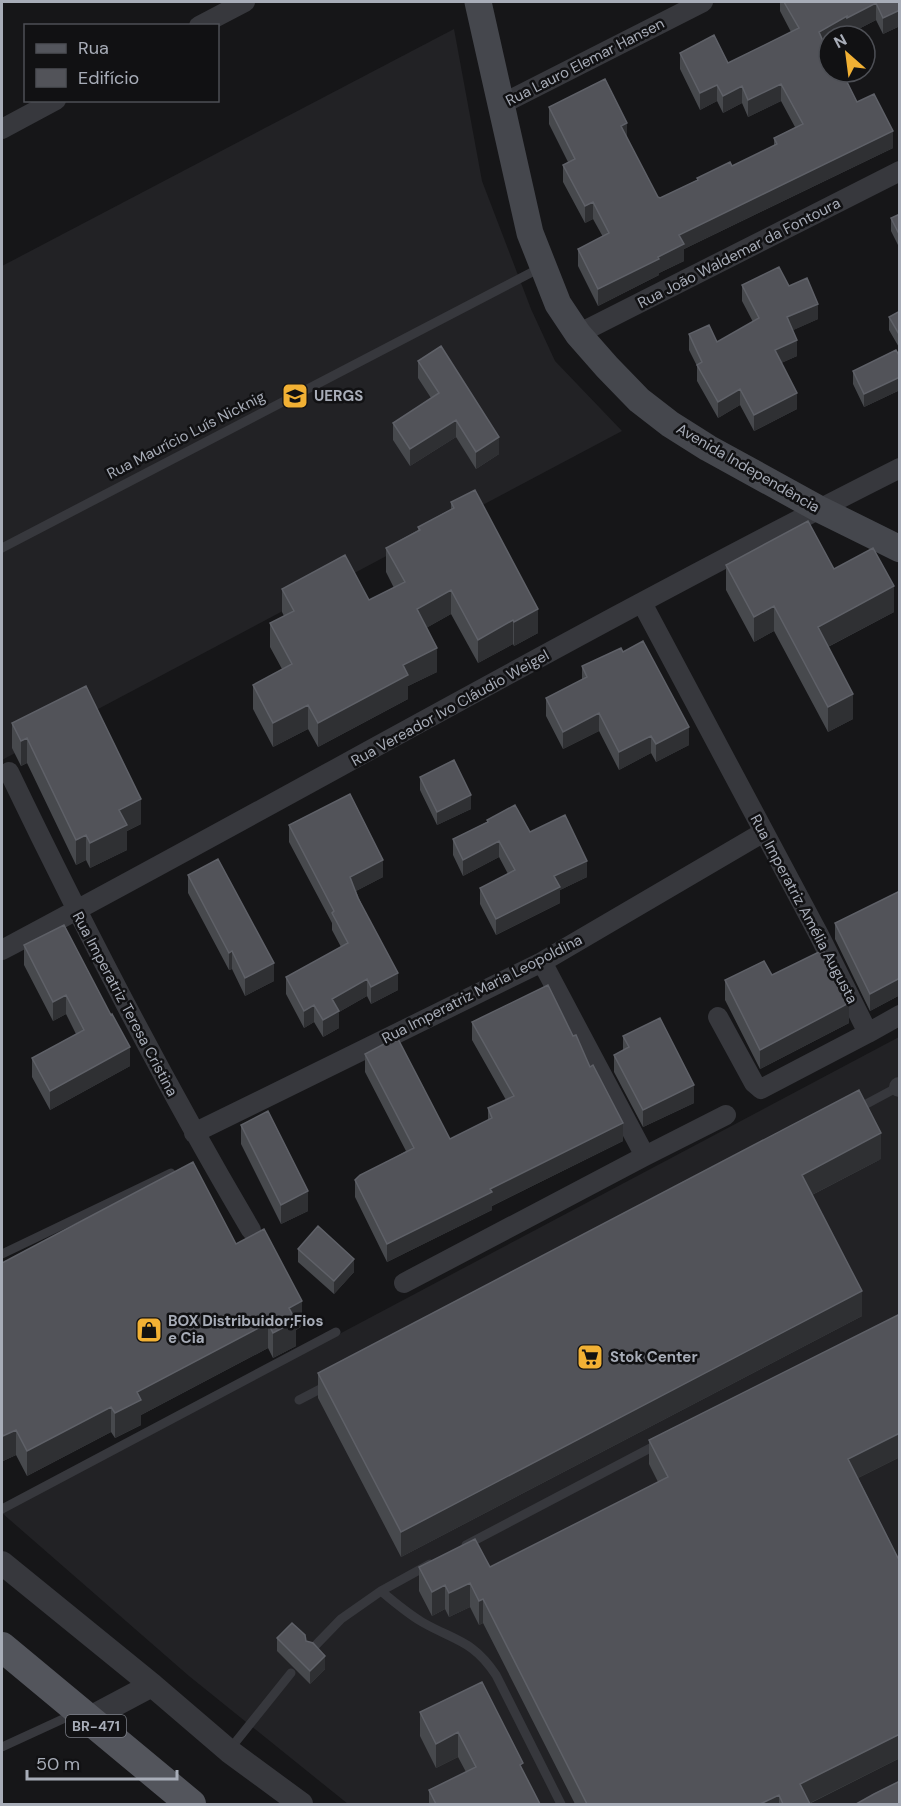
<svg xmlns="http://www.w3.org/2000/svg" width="901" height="1806" viewBox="0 0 901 1806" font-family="'DM Sans',sans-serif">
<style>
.built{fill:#222225}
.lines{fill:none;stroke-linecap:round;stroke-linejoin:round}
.service{stroke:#37383d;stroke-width:9}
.minor{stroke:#37383d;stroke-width:20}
.tertiary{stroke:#37383d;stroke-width:24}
.secondary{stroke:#45474d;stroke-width:27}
.primary{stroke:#53555c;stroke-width:30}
.wall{fill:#47494d}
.shaded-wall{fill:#2f3033}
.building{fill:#525359;stroke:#5f6168;stroke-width:1.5}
.labels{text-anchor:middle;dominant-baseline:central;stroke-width:5;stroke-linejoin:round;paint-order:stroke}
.shield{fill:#111113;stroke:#7b7e86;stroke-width:1.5}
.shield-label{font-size:14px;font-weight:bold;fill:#a8adb8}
.street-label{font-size:15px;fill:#a8adb8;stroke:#111113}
.poi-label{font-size:15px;font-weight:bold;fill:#a8adb8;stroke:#111113;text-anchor:start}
</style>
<rect width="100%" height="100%" fill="#161618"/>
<path class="built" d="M454,29L482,181L531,309L555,361L622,431L2,760V266Z
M899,1037L900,1793L879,1804H348L189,1676L2,1513Z"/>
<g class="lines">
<path class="service" d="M2,548L540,268
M857,1109L900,1086
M2,1254L171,1173
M299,1400L328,1385
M2,1509L336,1332
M466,1545L658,1444
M381,1591C394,1602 407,1613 422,1622C455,1641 473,1640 496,1675L561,1804
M311,1650L341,1619L381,1591L430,1564
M2,1747L76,1713
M230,1749L291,1673"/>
<path class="minor" d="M199,26L245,2
M500,105L703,2
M2,129L56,100
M578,334L900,171
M642,603L819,935L868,1033L761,1089L754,1083L718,1017
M9,772C84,928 163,1081 251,1230
M2,950C301,791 596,621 900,468
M542,962L645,1156
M868,1033L900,1015
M899,1087H900
M194,1133L542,962L764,832
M404,1283L645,1156L726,1115"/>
<path class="tertiary" d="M2,1563L152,1685L229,1751L301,1804
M88,1719L152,1685"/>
<path class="secondary" d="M478,2L530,233L558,304L578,334L607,367L639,400L670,424L708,448L819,509L900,549"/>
<path class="primary" d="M2,1647L191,1804"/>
</g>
<path class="wall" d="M780,2H900V26L883,34L876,20L847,35V33L829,36V43L825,45L829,72L857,102L893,148L684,249V261L659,273V275L598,306L578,266V249L603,237L593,219L585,223L563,182V165L568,162L549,124V107L627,138L658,197L660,198L697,180V178L732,166L774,146V138L795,127L781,101L748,117L742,103L723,113L717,101L700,110L680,69V53L728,63L791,32L780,11Z
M900,214V249L891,231V218Z
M742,285L789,286L818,319L793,330L797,356L781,363L797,409L754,431L740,405L718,418L697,381V366L689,350V334L717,342L753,322L742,301Z
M900,311V349L889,330V317Z
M900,357V390L864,407L853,384V371Z
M418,361L499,454L476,469L456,437L410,466L393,440V423L431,398L418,378Z
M451,502L538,633L514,646L513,644L478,663L451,614L426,628L437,672L408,686V699L318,747L308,729L273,747L253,709V685L282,669L270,647V623L284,616L282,612V589L369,600L394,588L386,572V548L418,530V527L451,509Z
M726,565L834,569L894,612L828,647L853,719L828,732L774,631L754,642L726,590Z
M623,652L689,745L656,762L651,753L619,770L599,731L563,749L546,716V698L582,680V666Z
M12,723L141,824L127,831V850L90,868L86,860L76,865L27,763L21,766L12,748Z
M420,777L471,809L437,825L420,790Z
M487,820L530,832L587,877L560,890V903L496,935L480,904V888L508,874L499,857L463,876L453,855V839L487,822Z
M289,825L383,877L356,891L398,990L371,1004L367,996L339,1012V1028L323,1037L314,1022L304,1028L286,994V977L341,947L332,930V923L289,842Z
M188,875L274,981L245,996L232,969L229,970L188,893Z
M900,891V995L870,1011L835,939V923Z
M24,945L130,1066L50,1110L32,1077V1058L76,1034L66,1014L53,1021L24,965Z
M772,975L849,1023L760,1069L725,1000V980Z
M472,1022L623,1141L492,1206V1210L387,1262L355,1197V1180L406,1151L365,1072V1054L450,1139L488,1120V1108L506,1100L472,1040Z
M623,1036L694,1103L643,1127L614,1072V1055L623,1050Z
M241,1125L308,1211L281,1224L241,1144Z
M881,1159L812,1195L862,1316L401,1557L318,1398V1373Z
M236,1244L302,1326L296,1330V1346L273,1358L268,1348L141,1415V1425L115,1438L111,1432L27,1476L16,1455L3,1461L2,1458V1263Z
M298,1249L354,1272L334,1294L298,1262Z
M900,1314V1457L858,1478L898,1558L900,1557V1758L809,1804H810H575L483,1623L479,1625L470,1607L449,1617L445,1609L432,1616L419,1591V1567H490L658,1482L649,1464V1440Z
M277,1638L306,1641L325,1669L310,1684L277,1651Z
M482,1682L523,1771L540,1804H429V1790L466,1772L458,1757L436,1768L420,1736V1712Z"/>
<path class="shaded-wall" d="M876,3V20L847,35V18Z
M900,10V26L883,34V18Z
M847,16V33L842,36H829V43L819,49V32Z
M781,84V101L748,117V100Z
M717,85V101L700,110V93Z
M742,86V103L723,113V96Z
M627,123V140L621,126Z
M893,131V148L684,249V261L659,273V275L598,306V289L658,257L679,235Z
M593,202V219L585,223V206Z
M818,304V319L787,333V317Z
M797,340V356L775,366V350Z
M900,377V390L864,407V394Z
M740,389V405L718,418V402Z
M797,393V409L754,431V415Z
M456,420V437L410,466V449Z
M499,437V454L476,469V452Z
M894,586V612L818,652V627Z
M451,590V614L417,633V609Z
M774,606V631L754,642V617Z
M538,609V633L514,646V622Z
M513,620V644L478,663V640Z
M437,648V672L408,686V699L318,747V723L403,665Z
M853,694V719L828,732V707Z
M308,705V729L273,747V723Z
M599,713V731L563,749V732Z
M689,727V745L656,762V744Z
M651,736V753L619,770V752Z
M27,738V763L21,766V741Z
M471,795V809L437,825V812Z
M141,799V824L127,831V850L90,868V843L119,810Z
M86,835V860L76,865V840Z
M499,841V857L463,876V860Z
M383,860V877L350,894V877Z
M587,861V877L560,890V903L496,935V919L554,876Z
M232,951V969L229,970V953Z
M274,963V981L245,996V978Z
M398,973V990L371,1004V987Z
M900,978V995L870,1011V994Z
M367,979V996L339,1012V1028L323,1037V1020L332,999Z
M66,995V1014L53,1021V1002Z
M849,1003V1023L760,1069V1050Z
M314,1005V1022L304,1028V1011Z
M130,1047V1066L50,1110V1091Z
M694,1085V1103L643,1127V1110Z
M623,1123V1141L492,1206V1210L387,1262V1244L490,1189Z
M881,1133V1159L802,1200V1175Z
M308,1191V1211L281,1224V1205Z
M354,1259V1272L334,1294V1281Z
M862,1291V1316L401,1557V1532Z
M302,1301V1326L296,1330V1346L273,1358V1333L289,1308Z
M268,1323V1348L141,1415V1425L115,1438V1413L137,1392Z
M111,1407V1432L27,1476V1451Z
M16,1430V1455L3,1461V1436Z
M900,1433V1457L848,1483V1459Z
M470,1583V1607L449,1617V1593Z
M445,1585V1609L432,1616V1592Z
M483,1599V1623L479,1625V1601Z
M325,1656V1669L310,1684V1671Z
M458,1732V1757L436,1768V1744Z
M900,1734V1758L808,1804L800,1784Z
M779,1795V1804H760Z"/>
<path class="building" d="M784,2H900V10L883,18L876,3L847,18V16L819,32L829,55V72H842L857,102L874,94L893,131L679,235L684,244L658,257L659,259L598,289L578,249L609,233L593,202L585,206L563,165L575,159L549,107L605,79L627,123L621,126L658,197L660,198L698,180L697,178L730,162L732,166L777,144L774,138L803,124L781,84L748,100L742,86L723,96L717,85L700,93L680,53L714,35L728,63L799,28Z
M900,214V236L891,218Z
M779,267L789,286L807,278L818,304L787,317L797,340L775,350L797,393L754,415L740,389L718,402L697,365L702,362L689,334L709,325L717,342L759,318L742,285Z
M900,311V336L889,317Z
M441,346L499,437L476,452L456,420L410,449L393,423L439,393L418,361Z
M896,350L900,357V377L864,394L853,371Z
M475,490L538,609L514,622L513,620L478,640L451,590L417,609L437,648L403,665L408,675L318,723L308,705L273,723L253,685L292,664L270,623L294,611L282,589L345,555L369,600L405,582L386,548L420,530L418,527L454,508L451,502Z
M808,521L834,569L873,548L894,586L818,627L853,694L828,707L774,606L754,617L726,565Z
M643,641L689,727L656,744L651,736L619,752L599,713L563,732L546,698L587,677L582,666L621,648L623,652Z
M86,686L141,799L119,810L127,825L90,843L86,835L76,840L27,738L21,741L12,723Z
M454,760L471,795L437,812L420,777Z
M350,794L383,860L350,877L358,898L398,973L371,987L367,979L332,999L339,1011L323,1020L314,1005L304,1011L286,977L348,943L332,913L334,911L289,825Z
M515,805L530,832L565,815L587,861L554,876L560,887L496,919L480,888L515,870L499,841L463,860L453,839L488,822L487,820Z
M218,859L274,963L245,978L232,951L229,953L188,875Z
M900,891V978L870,994L835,923Z
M64,925L111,1015L112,1014L130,1047L50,1091L32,1058L84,1030L66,995L53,1002L24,945Z
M823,950L849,1003L760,1050L725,980L764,961L772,975Z
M548,985L573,1036L576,1035L590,1067L593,1065L623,1123L490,1189L492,1192L387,1244L355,1180L360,1175L414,1148L365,1054L397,1037L450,1139L492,1118L488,1108L514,1096L472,1022Z
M660,1018L694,1085L643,1110L614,1055L629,1047L623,1036Z
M859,1090L881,1133L802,1175L862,1291L401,1532L318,1373Z
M268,1111L308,1191L281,1205L241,1125Z
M193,1162L236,1244L264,1229L302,1301L289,1308L296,1321L273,1333L268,1323L137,1392L141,1400L115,1413L111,1407L27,1451L16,1430L3,1436L2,1433V1263Z
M318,1226L354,1259L334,1281L298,1249Z
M900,1314V1433L848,1459L898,1558L900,1557V1734L800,1784L810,1804H783L779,1795L760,1804H587L483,1599L479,1601L470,1583L449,1593L445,1585L432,1592L419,1567L475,1539L490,1567L668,1477L649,1440Z
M292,1623L305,1635L306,1641L313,1643L325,1656L310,1671L277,1638Z
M482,1682L523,1763L520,1765L540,1804H436L429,1790L476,1767L458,1732L436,1744L420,1712Z
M900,1781V1804H856L874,1794Z"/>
<defs>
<g id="university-square" transform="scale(1.35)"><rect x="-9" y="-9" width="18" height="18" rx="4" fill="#f2b134" stroke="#111113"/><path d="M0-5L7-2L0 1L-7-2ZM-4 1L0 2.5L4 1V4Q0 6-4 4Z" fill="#111"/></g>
<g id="shop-square" transform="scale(1.35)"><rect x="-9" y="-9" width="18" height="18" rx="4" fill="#f2b134" stroke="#111113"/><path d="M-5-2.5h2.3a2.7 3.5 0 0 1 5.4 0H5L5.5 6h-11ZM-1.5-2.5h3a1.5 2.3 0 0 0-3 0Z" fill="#111"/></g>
<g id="supermarket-square" transform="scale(1.35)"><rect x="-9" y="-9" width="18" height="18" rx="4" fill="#f2b134" stroke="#111113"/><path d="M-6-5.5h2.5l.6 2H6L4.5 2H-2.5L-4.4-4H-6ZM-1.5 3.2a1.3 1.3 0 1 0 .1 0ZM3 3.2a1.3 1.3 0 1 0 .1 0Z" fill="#111"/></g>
</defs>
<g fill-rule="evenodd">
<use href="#university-square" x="295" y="396"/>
<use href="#shop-square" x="149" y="1330"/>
<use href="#supermarket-square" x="590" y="1357"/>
</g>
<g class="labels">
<rect class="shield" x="66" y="1715" width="60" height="22" rx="4.5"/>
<g class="shield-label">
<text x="96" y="1726">BR-471</text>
</g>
<g class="street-label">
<text transform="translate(585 62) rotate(-27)">Rua Lauro Elemar Hansen</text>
<text transform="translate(739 253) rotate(-27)">Rua João Waldemar da Fontoura</text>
<text transform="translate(186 435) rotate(-27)">Rua Maurício Luís Nicknig</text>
<text transform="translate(748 468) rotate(30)">Avenida Independência</text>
<text transform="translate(450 708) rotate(-29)">Rua Vereador Ivo Cláudio Weigel</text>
<text transform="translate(804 909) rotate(62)">Rua Imperatriz Amélia Augusta</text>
<text transform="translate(482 989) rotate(-27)">Rua Imperatriz Maria Leopoldina</text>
<text transform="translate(125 1004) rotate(62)">Rua Imperatriz Teresa Cristina</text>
</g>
<g class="poi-label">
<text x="314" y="396">UERGS</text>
<text x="168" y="1321">BOX Distribuidor;Fios<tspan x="168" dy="17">e Cia</tspan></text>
<text x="610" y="1357">Stok Center</text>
</g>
</g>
<rect width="901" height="1806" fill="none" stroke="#a8adb8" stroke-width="6"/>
<rect x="24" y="24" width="195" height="78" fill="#111113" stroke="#4d4f55" stroke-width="1.5"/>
<rect x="36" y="44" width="30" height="9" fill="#53555c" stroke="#4d4f55" stroke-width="1.5"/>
<text x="78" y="54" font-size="18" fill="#a8adb8">Rua</text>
<rect x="36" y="69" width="30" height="18" fill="#525359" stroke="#4d4f55" stroke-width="1.5"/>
<text x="78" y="84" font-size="18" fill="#a8adb8">Edifício</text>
<g transform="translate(847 54) rotate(332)"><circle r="28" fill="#111113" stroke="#4d4f55" stroke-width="1.5"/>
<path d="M0-4.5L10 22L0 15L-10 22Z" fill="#f2b134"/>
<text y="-9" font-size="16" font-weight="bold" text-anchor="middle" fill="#a8adb8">N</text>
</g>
<path d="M27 1770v9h150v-9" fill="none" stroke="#a8adb8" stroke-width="3"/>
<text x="36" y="1770" font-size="18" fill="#a8adb8" stroke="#111113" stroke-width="4.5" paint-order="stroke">50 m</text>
</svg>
